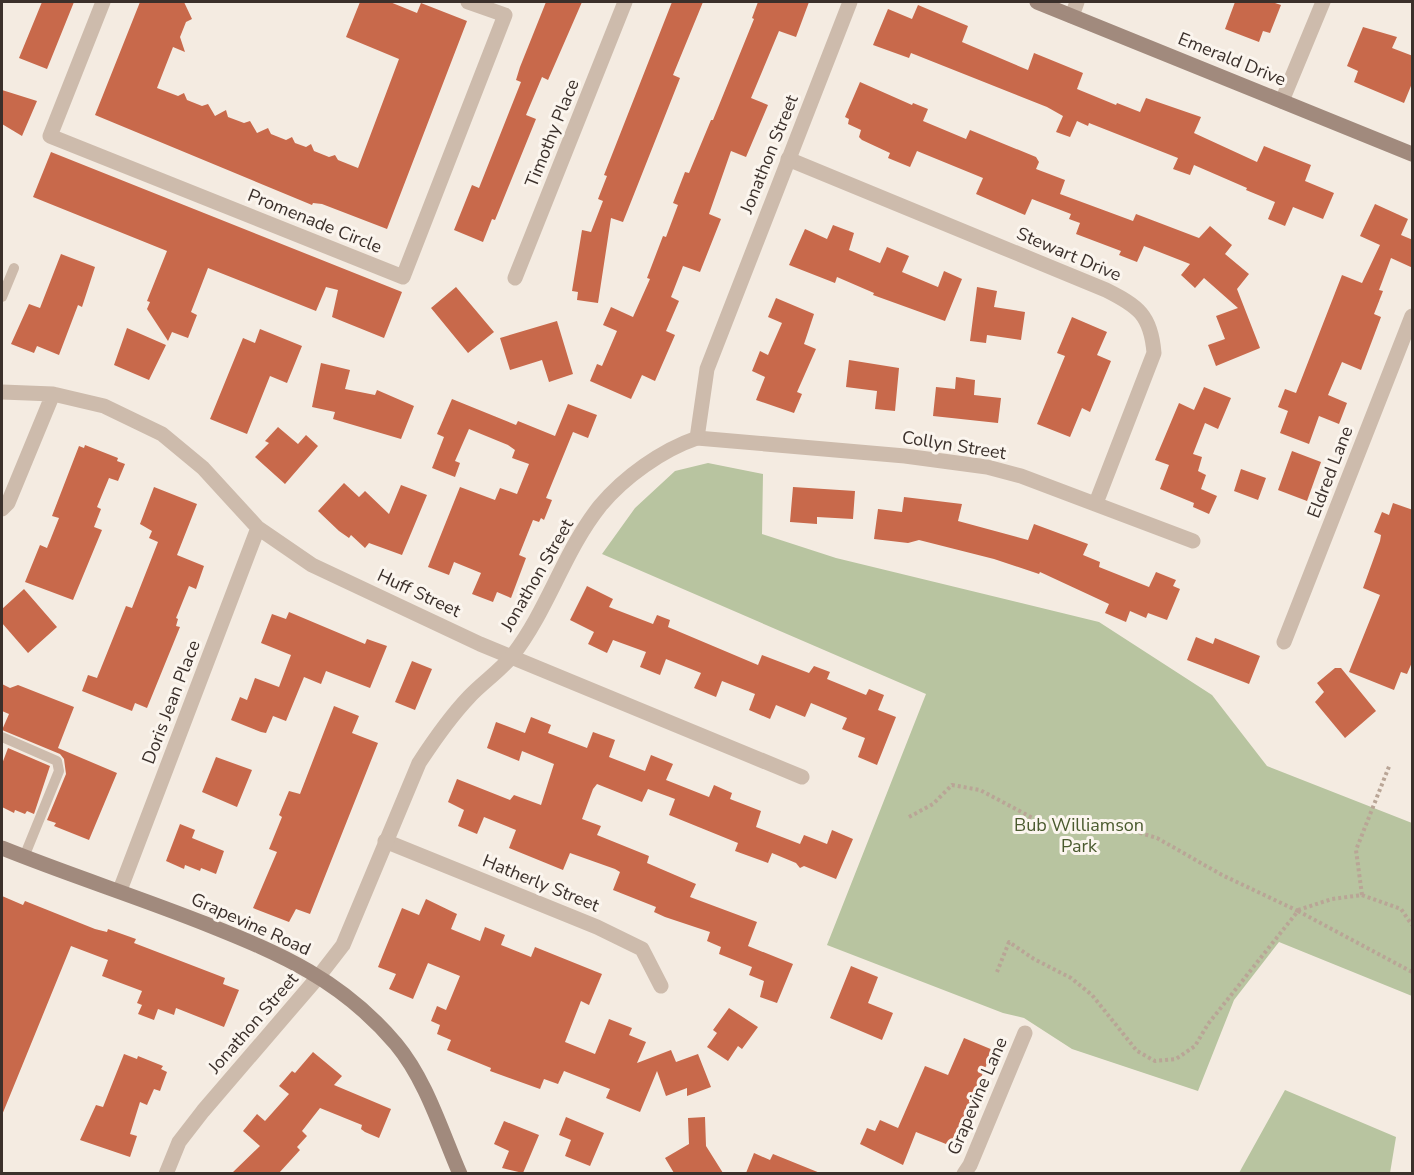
<svg xmlns="http://www.w3.org/2000/svg" width="1414" height="1175" viewBox="0 0 1414 1175" font-family="'Nunito Sans',sans-serif">
<style>
.green{fill:#b8c4a0}
.building{fill:#c8694b}
.lines{fill:none;stroke-linecap:round;stroke-linejoin:round}
.path{stroke:#b9a596;stroke-width:4;stroke-dasharray:3 3;stroke-linecap:butt}
.service{stroke:#cdbbac;stroke-width:10}
.minor{stroke:#cdbbac;stroke-width:15}
.tertiary{stroke:#cdbbac;stroke-width:15}
.secondary{stroke:#a18a7d;stroke-width:15}
.labels{text-anchor:middle;dominant-baseline:central;stroke-width:6;stroke-linejoin:round;paint-order:stroke}
.street-label{font-size:18px;fill:#3b302b;stroke:#fbf5ee}
.park-label{font-size:18px;fill:#4a5a2e;stroke:#fbf5ee}
</style>
<rect width="100%" height="100%" fill="#f4ebe1"/>
<path class="green" d="M708,463L763,474L762,534L836,558L1099,622L1212,695L1267,766L1412,823V996L1279,942L1234,1000L1198,1091L1072,1049L1024,1018L1003,1013L827,945L926,694L602,554L635,508L675,471Z
M1285,1090L1396,1137L1390,1173H1239Z"/>
<path class="building" d="M42,2H74L47,69L19,58Z
M140,2H184L192,19L186,22L180,37L185,52L173,47L157,88L178,96L184,93L187,100L202,106L208,104L215,116L226,110L228,117L244,123L250,121L257,133L268,128L271,134L286,140L292,137L295,143L306,147L311,144L314,151L329,157L335,155L338,160L358,168L399,59L346,37L360,2H390L417,13L421,3L467,21L387,229L322,204L313,203L312,205L95,115Z
M546,2H582L548,80L542,77L526,115L536,119L495,220L492,219L483,242L454,230L472,185L479,188L521,82L516,80L520,67Z
M672,2H703L673,75L680,78L623,222L611,218L598,303L577,300L578,292L572,291L582,230L591,232L603,201L598,199L607,176L604,175Z
M758,2H809L796,37L779,31L751,98L768,105L746,157L731,151L709,214L721,219L700,272L683,266L671,297L679,301L666,331L675,335L655,381L642,375L631,399L590,381L597,364L602,366L617,331L603,325L611,307L633,317L650,279L647,278L663,236L666,237L678,205L673,203L685,172L689,173L711,120H713L754,19L752,18Z
M1235,2H1272L1281,5L1270,33L1263,31L1259,42L1225,29Z
M918,5L968,26L962,42L1028,70L1034,53L1083,73L1077,89L1116,105L1117,103L1140,112L1146,98L1201,117L1194,133L1257,162L1264,146L1311,165L1305,181L1334,193L1323,219L1293,207L1285,226L1268,219L1275,202L1246,190L1247,188L1194,165L1190,175L1173,169L1178,158L1089,123L1088,126L1077,121L1070,137L1056,132L1063,116L1047,107L911,53L909,58L873,45L888,9L912,19Z
M1363,27L1397,37L1392,48L1413,56V81L1404,103L1354,82L1358,71L1347,66Z
M860,82L912,105L913,103L928,109L923,121L966,139L970,130L1036,157L1039,162L1036,169L1065,180L1060,194L1133,221L1136,214L1199,238L1210,226L1232,245L1225,254L1249,274L1237,289L1260,348L1216,366L1208,345L1225,339L1216,316L1238,308L1204,278L1195,288L1181,275L1190,264L1144,246L1137,262L1119,255L1121,251L1076,234L1080,223L1069,219L1071,214L1032,199L1025,215L976,194L983,178L917,151L910,167L888,158L890,153L862,140L859,137L861,130L848,124L849,119L845,117Z
M2,90L37,101L22,136L2,124Z
M51,152L402,292L384,338L332,317L338,290L326,287L316,311L208,268L191,312L197,315L188,338L172,332L168,341L147,309L150,302L147,301L167,251L33,197Z
M1375,204L1408,219L1401,235L1413,240V268L1391,258L1379,290L1383,291L1374,314L1381,317L1361,370L1342,362L1328,395L1347,403L1339,424L1319,416L1309,444L1280,433L1288,411L1278,407L1285,389L1296,393L1342,275L1362,283L1380,245L1360,236Z
M833,225L854,233L849,250L880,263L887,247L909,256L902,272L938,287L944,271L962,279L945,321L873,295L874,293L837,277L835,283L789,265L805,229L827,239Z
M61,254L95,267L82,307L78,305L59,355L37,346L34,353L11,344L29,304L40,308Z
M456,287L494,332L468,353L431,308Z
M977,287L997,291L994,307L1025,312L1021,340L987,335L986,343L970,341Z
M776,298L814,314L804,344L816,349L797,392L802,394L794,413L756,400L765,377L752,371L760,351L768,355L782,323L768,317Z
M1072,317L1107,332L1097,355L1111,361L1090,412L1082,408L1070,437L1037,424L1065,356L1057,353Z
M557,321L573,374L549,382L542,360L510,370L500,338Z
M127,328L166,345L149,380L114,365Z
M260,329L302,346L287,383L270,376L247,434L210,419L243,338L255,343Z
M849,360L899,368L895,411L875,409L877,391L846,387Z
M321,363L350,370L345,389L375,395L377,390L414,406L401,439L333,419L335,412L312,407Z
M956,377L975,380L974,395L1001,398L998,423L933,416L936,387L955,389Z
M1204,387L1231,398L1218,429L1205,423L1193,454L1202,457L1198,471L1206,475L1201,489L1217,496L1209,514L1193,507L1194,503L1160,489L1169,465L1155,460L1179,403L1194,410Z
M452,399L516,425L518,421L555,436L568,404L597,415L588,438L573,432L546,498L552,500L544,520L541,518L539,522L533,520L519,555L526,558L511,598L497,592L493,602L472,594L481,573L454,562L449,575L428,567L460,487L495,500L500,488L517,494L529,464L512,458L515,450L508,445L469,429L455,461L460,463L455,477L432,468L444,437L437,434Z
M278,427L298,444L306,435L318,446L285,484L255,457L269,443L265,441Z
M85,445L118,458L117,461L125,464L118,481L109,478L97,507L101,509L94,527L102,530L73,600L25,582L40,545L47,548L59,518L52,516L79,446L84,448Z
M1292,451L1321,462L1307,501L1278,490Z
M1241,469L1266,478L1258,500L1234,491Z
M344,483L359,497L365,491L389,514L401,485L427,495L402,555L369,543L365,548L351,535L349,538L339,531L318,511Z
M154,487L197,504L177,555L204,566L196,589L189,586L176,618L178,619L176,626L180,627L147,708L135,703L132,711L82,691L88,675L97,678L126,606L132,608L158,542L149,538L152,531L140,524Z
M793,487L855,491L853,519L817,517V524L790,522Z
M904,497L962,504L958,521L1028,540L1034,524L1088,544L1083,555L1100,562L1099,567L1149,587L1156,572L1176,580L1173,586L1180,589L1167,620L1148,613L1146,618L1130,611L1126,622L1105,613L1109,604L1040,572L1039,574L994,559L919,540L908,543L874,539L878,509L902,512Z
M1393,503L1413,510V660L1407,674L1401,672L1394,690L1349,672L1380,595L1363,588L1380,541L1381,535L1374,532L1382,512L1389,515Z
M587,586L613,599L609,607L653,624L657,615L670,620L668,627L758,665L762,655L809,673L814,666L830,672L827,679L866,695L869,689L884,695L878,710L896,717L877,765L858,757L865,738L842,729L847,718L811,703L805,717L776,705L770,719L749,710L755,694L722,681L716,697L694,688L701,673L666,659L660,675L640,667L646,652L613,640L607,653L588,644L594,632L570,620Z
M24,589L57,627L28,653L2,623V609Z
M289,612L365,644L367,639L387,646L370,688L326,671L321,684L304,677L286,721L273,716L266,733L261,732L231,720L240,697L247,700L255,678L279,687L291,655L261,643L272,614L286,619Z
M1196,637L1213,644L1215,638L1260,656L1249,684L1187,660Z
M412,661L432,669L415,710L395,702Z
M1335,668H1341L1376,711L1345,738L1315,702L1324,692L1317,683Z
M2,684L10,688L18,685L74,707L58,748L117,773L89,840L54,826L56,823L47,820L66,774L64,759L60,754L2,730L9,714L2,711Z
M334,706L359,716L352,733L378,743L310,914L296,909L289,922L253,908L277,852L269,849L282,817L279,815L289,791L300,794Z
M531,717L551,725L548,733L587,748L593,732L615,740L609,757L645,771L651,755L673,764L666,780L709,797L714,785L732,793L730,799L761,811L756,827L800,844L804,835L827,844L832,830L853,839L836,879L804,866L800,868L796,863L772,853L768,863L735,851L738,843L669,815L675,799L648,789L642,802L597,784L593,789L582,819L601,826L597,835L649,856L647,863L696,884L690,897L757,922L748,946L793,964L777,1003L760,997L764,981L749,975L752,967L719,954L721,947L707,941L710,932L665,917L654,912L656,907L613,890L620,872L615,869L570,853L563,870L509,848L516,830L484,817L477,834L458,826L464,810L448,802L457,779L510,800L514,795L541,805L554,764L522,751L519,761L487,748L496,722L525,733Z
M8,748L50,766L34,814L27,811L25,814L15,810L14,813L2,807V764Z
M216,757L252,770L237,807L202,792Z
M180,824L195,830L192,838L224,851L216,874L201,868L200,871L185,865L184,869L166,861Z
M2,896L23,905L25,901L95,929L107,932L108,929L136,939L134,943L225,978L223,984L239,990L224,1027L176,1008L174,1015L158,1009L154,1020L138,1014L142,1005L137,1003L142,991L102,976L108,960L71,946L2,1115Z
M426,899L457,914L451,929L480,941L485,927L505,935L501,945L531,957L535,947L602,974L589,1005L581,1001L565,1042L595,1054L609,1019L632,1028L629,1035L646,1042L637,1063L671,1050L676,1062L698,1054L711,1087L687,1096V1088L666,1096L657,1071L640,1112L606,1098L610,1089L564,1071L558,1084L544,1079L540,1089L490,1071L491,1068L447,1050L451,1040L437,1034L440,1025L431,1021L437,1006L446,1010L460,976L428,963L413,999L389,989L396,974L378,967L402,908L419,915Z
M851,966L878,977L868,1003L893,1013L882,1040L830,1018Z
M729,1008L758,1027L742,1049L738,1046L728,1061L707,1047L717,1033L713,1030Z
M964,1038L993,1050L951,1146L916,1132L903,1165L860,1144L867,1128L875,1131L880,1120L898,1128L925,1066L948,1075Z
M313,1052L342,1076L334,1085L391,1109L379,1138L365,1132L361,1129L362,1125L320,1108L302,1131L307,1136L297,1147L300,1150L279,1173H232L260,1146L243,1131L257,1114L265,1121L289,1094L279,1086L292,1071L295,1073Z
M124,1054L137,1059L138,1056L163,1066L161,1069L167,1072L160,1091L154,1089L147,1105L140,1102L130,1134L137,1136L130,1157L80,1140L96,1105L103,1107Z
M566,1117L604,1133L590,1166L565,1156L571,1140L559,1135Z
M705,1117L706,1146L723,1173H674L665,1158L689,1144L688,1118Z
M504,1121L539,1135L523,1173L502,1168L509,1151L494,1144Z
M754,1153L770,1160L773,1154L820,1173H746Z"/>
<g class="lines">
<path class="path" d="M909,817L933,804L952,785L980,790L1044,824H1110L1157,838L1222,875L1298,911L1208,1024L1195,1046L1176,1059L1155,1061L1137,1051L1092,995L1071,978L1034,959L1009,942L997,972
M1362,895L1356,850L1390,764
M1298,910L1332,899L1362,895L1401,909L1412,925
M1298,911L1412,972"/>
<path class="service" d="M2,297L14,268
M2,737L57,761L59,771L24,857"/>
<path class="minor" d="M103,2L50,136L403,277L505,15L468,2
M1072,16L1077,2
M1282,101L1323,2
M788,159L1106,290C1138,306 1151,315 1154,353L1096,503
M515,278L625,2
M2,392L53,394L104,406L162,434L203,468L258,528L312,565L480,644L802,777
M697,438L905,456L987,467L1021,476L1193,541
M2,509L8,503L53,394
M1284,642L1412,316
M385,841L597,927L642,949L661,986
M120,890L258,528
M166,1174L179,1142L203,1111L319,976
M964,1174L970,1165L1025,1033"/>
<path class="tertiary" d="M319,976L343,945L419,763C434,740 450,717 469,697C482,683 500,671 512,656C548,610 564,551 600,506C624,477 662,450 697,438L707,369L850,2"/>
<path class="secondary" d="M1037,2L1412,154
M2,848C69,875 138,897 206,924C281,954 342,980 396,1044C426,1080 441,1130 460,1174"/>
</g>
<g class="labels">
<g class="street-label">
<text transform="translate(1232 59) rotate(22)">Emerald Drive</text>
<text transform="translate(552 133) rotate(-68)">Timothy Place</text>
<text transform="translate(769 154) rotate(-68)">Jonathon Street</text>
<text transform="translate(315 221) rotate(22)">Promenade Circle</text>
<text transform="translate(1069 254) rotate(23)">Stewart Drive</text>
<text transform="translate(954 445) rotate(9)">Collyn Street</text>
<text transform="translate(1330 472) rotate(-69)">Eldred Lane</text>
<text transform="translate(537 575) rotate(-60)">Jonathon Street</text>
<text transform="translate(419 593) rotate(25)">Huff Street</text>
<text transform="translate(171 702) rotate(-69)">Doris Jean Place</text>
<text transform="translate(541 883) rotate(22)">Hatherly Street</text>
<text transform="translate(251 924) rotate(24)">Grapevine Road</text>
<text transform="translate(253 1023) rotate(-49)">Jonathon Street</text>
<text transform="translate(977 1096) rotate(-67)">Grapevine Lane</text>
</g>
<g class="park-label">
<text x="1079" y="825">Bub Williamson<tspan x="1079" dy="21">Park</tspan></text>
</g>
</g>
<rect width="1414" height="1175" fill="none" stroke="#3b302b" stroke-width="6"/>
</svg>
